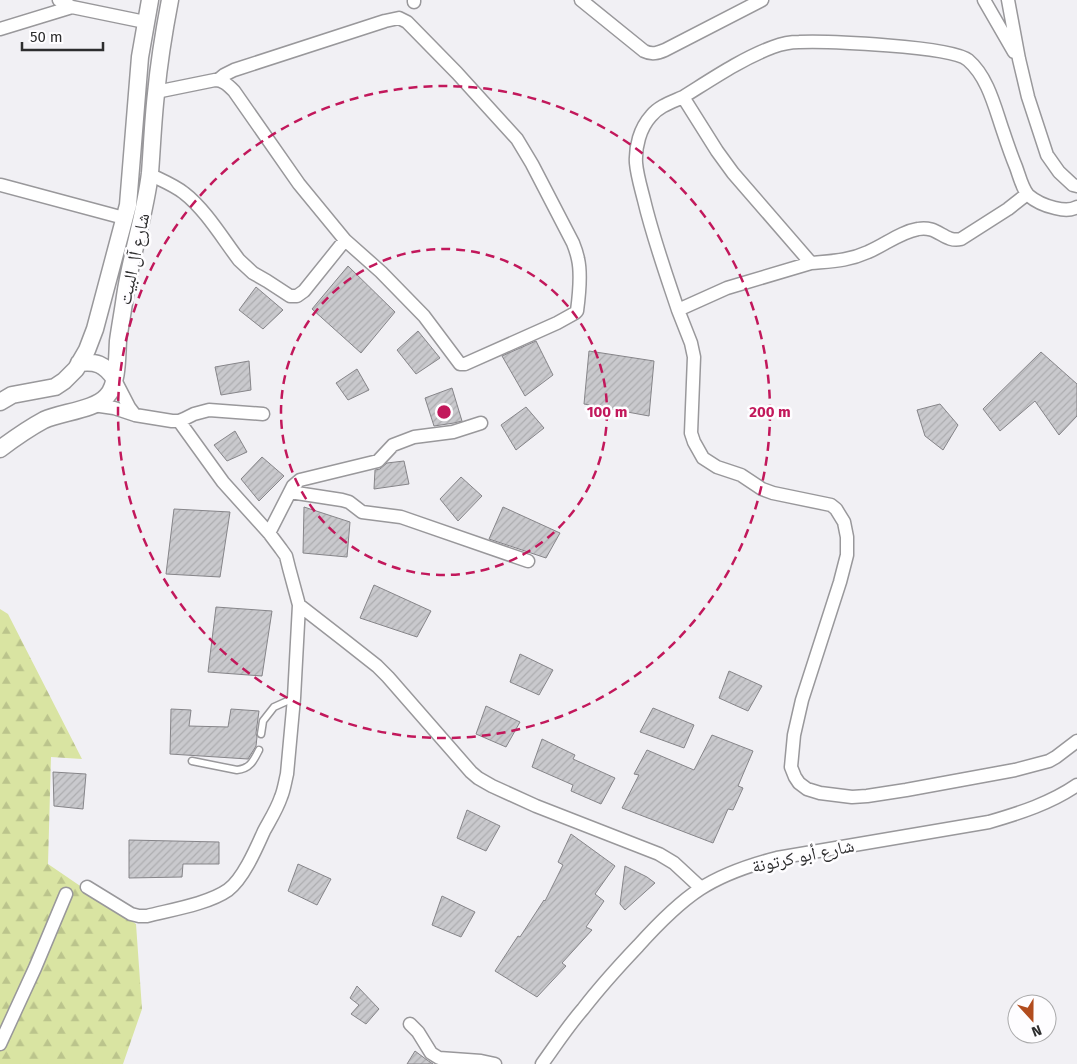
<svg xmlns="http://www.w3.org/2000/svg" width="1077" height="1064" viewBox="0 0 1077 1064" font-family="'Fira Sans','Noto Naskh Arabic',sans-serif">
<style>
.forest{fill:url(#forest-firs)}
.building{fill:url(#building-hatch);stroke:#868589}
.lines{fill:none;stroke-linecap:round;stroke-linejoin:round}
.service-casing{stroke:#99989b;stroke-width:9}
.minor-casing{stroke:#99989b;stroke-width:15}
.tertiary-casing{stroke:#99989b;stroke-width:19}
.service{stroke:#fff;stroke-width:6}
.minor{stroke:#fff;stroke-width:12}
.tertiary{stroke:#fff;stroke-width:16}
.ring{fill:none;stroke:#c2185b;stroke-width:2.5;stroke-dasharray:9 6}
.labels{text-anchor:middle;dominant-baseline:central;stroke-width:5;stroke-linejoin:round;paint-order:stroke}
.street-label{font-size:18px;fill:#2d2d2e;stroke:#fefdff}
.centre{fill:#c2185b;stroke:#fefdff;stroke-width:2.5}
.ring-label{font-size:15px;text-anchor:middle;font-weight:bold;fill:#c2185b;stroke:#fefdff;stroke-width:5;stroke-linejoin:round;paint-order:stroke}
</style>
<defs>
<pattern id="forest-firs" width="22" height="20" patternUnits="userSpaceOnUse" patternTransform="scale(1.25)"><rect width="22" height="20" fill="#d9e4a2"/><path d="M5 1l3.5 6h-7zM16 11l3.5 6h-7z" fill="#bbc48c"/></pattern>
<pattern id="building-hatch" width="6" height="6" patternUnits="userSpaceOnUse" patternTransform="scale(1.25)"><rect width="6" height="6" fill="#c9c9cd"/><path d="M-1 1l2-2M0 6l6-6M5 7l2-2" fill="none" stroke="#adadb0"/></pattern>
</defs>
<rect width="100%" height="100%" fill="#f1f0f4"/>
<path class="forest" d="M0,609L8,614L82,759L51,757L48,864L136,924L142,1009L123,1064H0Z"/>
<path class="building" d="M348,266L395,312L361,353L312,309Z
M256,287L283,310L263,329L239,310Z
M418,331L440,358L416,374L397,350Z
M536,341L553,375L525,396L502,356Z
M589,351L654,361L649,416L584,404Z
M1041,352L1077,384V416L1059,435L1035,401L1000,431L983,409Z
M249,361L251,390L221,395L215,367Z
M357,369L369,390L348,400L336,383Z
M452,388L462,421L454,423L434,426L425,398Z
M940,404L958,425L943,450L925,436L917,410Z
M526,407L544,428L516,450L501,425Z
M235,431L247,452L227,461L214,445Z
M262,457L284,476L259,501L241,479Z
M404,461L409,484L374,489L375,470L380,469L387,463Z
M461,477L482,496L458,521L440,499Z
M304,507L350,522L347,557L303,553Z
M503,507L560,533L546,558L489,539Z
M174,509L230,512L220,577L166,574Z
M374,585L431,611L417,637L360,618Z
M216,607L272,611L262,676L208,672Z
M520,654L553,670L539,695L510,682Z
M729,671L762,686L748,711L719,698Z
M486,706L520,722L506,747L476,734Z
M653,708L694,725L684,748L640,732Z
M171,709L191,710L189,726L228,727L231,709L259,711L256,733L257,737L256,746L248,759L170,754Z
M712,735L753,751L738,786L743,788L733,810L728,809L713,843L622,808L639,775L634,774L647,750L694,770Z
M542,739L575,755L573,759L615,778L601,804L571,791L573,785L532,767Z
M53,772L86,774L83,809L54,806Z
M467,810L500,826L486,851L457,838Z
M571,834L615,866L595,894L604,901L586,927L592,930L562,963L566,966L537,997L495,971L518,936L520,937L544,900L545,901L563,865L558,862Z
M129,840L219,842V864H183L182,877L129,878Z
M298,864L331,879L317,905L288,891Z
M625,866L647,877L655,883L625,910L620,904Z
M442,896L475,912L461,937L432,925Z
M357,986L379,1009L366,1024L351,1014L359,1005L350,998Z
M415,1051L427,1060L433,1064H407Z"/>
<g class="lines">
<g class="service-casing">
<path id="service" d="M261,734L263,721L274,707L294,698
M192,761L237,770C250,769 254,760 259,750"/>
</g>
<g class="minor-casing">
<path id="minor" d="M59,0L72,7L145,22
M581,0L644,51C652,55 658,53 665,50L762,0
M984,0L1014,52
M1008,0L1019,59L1028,97L1047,155L1059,172L1073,185L1077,186
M414,2V0
M0,29L72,7
M156,92L215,80C223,80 228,85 234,91L299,184L345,240L381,272L424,316L460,364H465L557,323L575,313L577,311C579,296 581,272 578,259C577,254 575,248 573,243L532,164L517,139L457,73L407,22L399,18L385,21L234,70L224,75L218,80
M683,97C672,102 659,106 651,116C640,128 635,147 636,163C637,175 641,188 644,200C653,238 666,274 678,310L727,288L811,263
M149,174C161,180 174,185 184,193C205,209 223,239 239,260L253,273L267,281L290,296H297L304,291L345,240
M1,185L124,218
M1027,194L1008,209L961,239C944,243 938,225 918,229C900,232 885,245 868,252C848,261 833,261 811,263L733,173L717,151L683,97C712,79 741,59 773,47C781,44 791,42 799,42C826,41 951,46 968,60C988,77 995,108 1003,131C1007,143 1011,155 1016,167C1019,175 1022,188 1028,195C1035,201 1046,206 1055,208C1063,210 1070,211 1077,207
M678,310L691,343L694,357L691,433L694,442L703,458L717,467L741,475L762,489L773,493L831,505L836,509L844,522L847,537V555L840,582L802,700L794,735L791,767L795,777L799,783L807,789L820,793L852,797L867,796L906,790L1015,770L1049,761L1056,757L1077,741
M114,378L129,407L135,415
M93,405L114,408L135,415L172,421H179L184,419L194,414L209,410L263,414
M179,421L223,482L269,533L281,549L286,556L289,568L299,605L344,640L377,666L388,677L471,772L478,778L492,786L536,806L659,854L674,863L701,888
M290,492L342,500L349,502L362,512L401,517L528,561
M269,533L293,486L300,480L378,461L393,445L414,437L453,432L481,423
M87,887L131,914L139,916H147C170,910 208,904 228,890C243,879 256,849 264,831C270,820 277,809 281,797C284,790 285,782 287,774L294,698L299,605
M410,1024L418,1032L431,1053L439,1058L481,1061L495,1064
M0,1044L35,968L66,894
M542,1064C555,1046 568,1026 583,1009C600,987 619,966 638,946C656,926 677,904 700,889C723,874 750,865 777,858L989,822C1020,813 1051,803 1077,785"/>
</g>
<g class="tertiary-casing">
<path id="tertiary" d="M79,363C96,361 104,364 114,378
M0,402L12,395L55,387L64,381L76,369L87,350L95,329L128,205L140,57L150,0
M0,449C12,440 31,427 44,420C62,412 95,410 107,396C118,384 117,356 118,341C120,326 123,311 125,296C131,255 145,215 150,173C152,147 153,120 156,94C159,62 164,31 170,0"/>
</g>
<use href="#service" class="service"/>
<use href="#minor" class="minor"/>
<use href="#tertiary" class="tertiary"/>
</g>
<g class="ring">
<circle cx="444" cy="412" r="163"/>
<circle cx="444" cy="412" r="326"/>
</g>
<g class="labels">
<g class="street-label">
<text transform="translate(134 259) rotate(-78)">شارع آل البيت</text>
<text transform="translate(803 856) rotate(-12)">شارع أبو كرتونة</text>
</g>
</g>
<circle cx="444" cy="412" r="8" class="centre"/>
<g class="ring-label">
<text x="607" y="417">100 m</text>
<text x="770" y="417">200 m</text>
</g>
<g transform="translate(1032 1019) rotate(159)"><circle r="24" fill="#fefdff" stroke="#aaaaab"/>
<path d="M0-4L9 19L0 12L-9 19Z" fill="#b14c1e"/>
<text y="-8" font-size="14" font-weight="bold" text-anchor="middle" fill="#2d2d2e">N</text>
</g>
<path d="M22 42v8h81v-8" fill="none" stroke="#2d2d2e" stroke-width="2.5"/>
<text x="30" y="42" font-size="15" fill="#2d2d2e" stroke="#fefdff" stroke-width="4" paint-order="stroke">50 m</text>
</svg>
